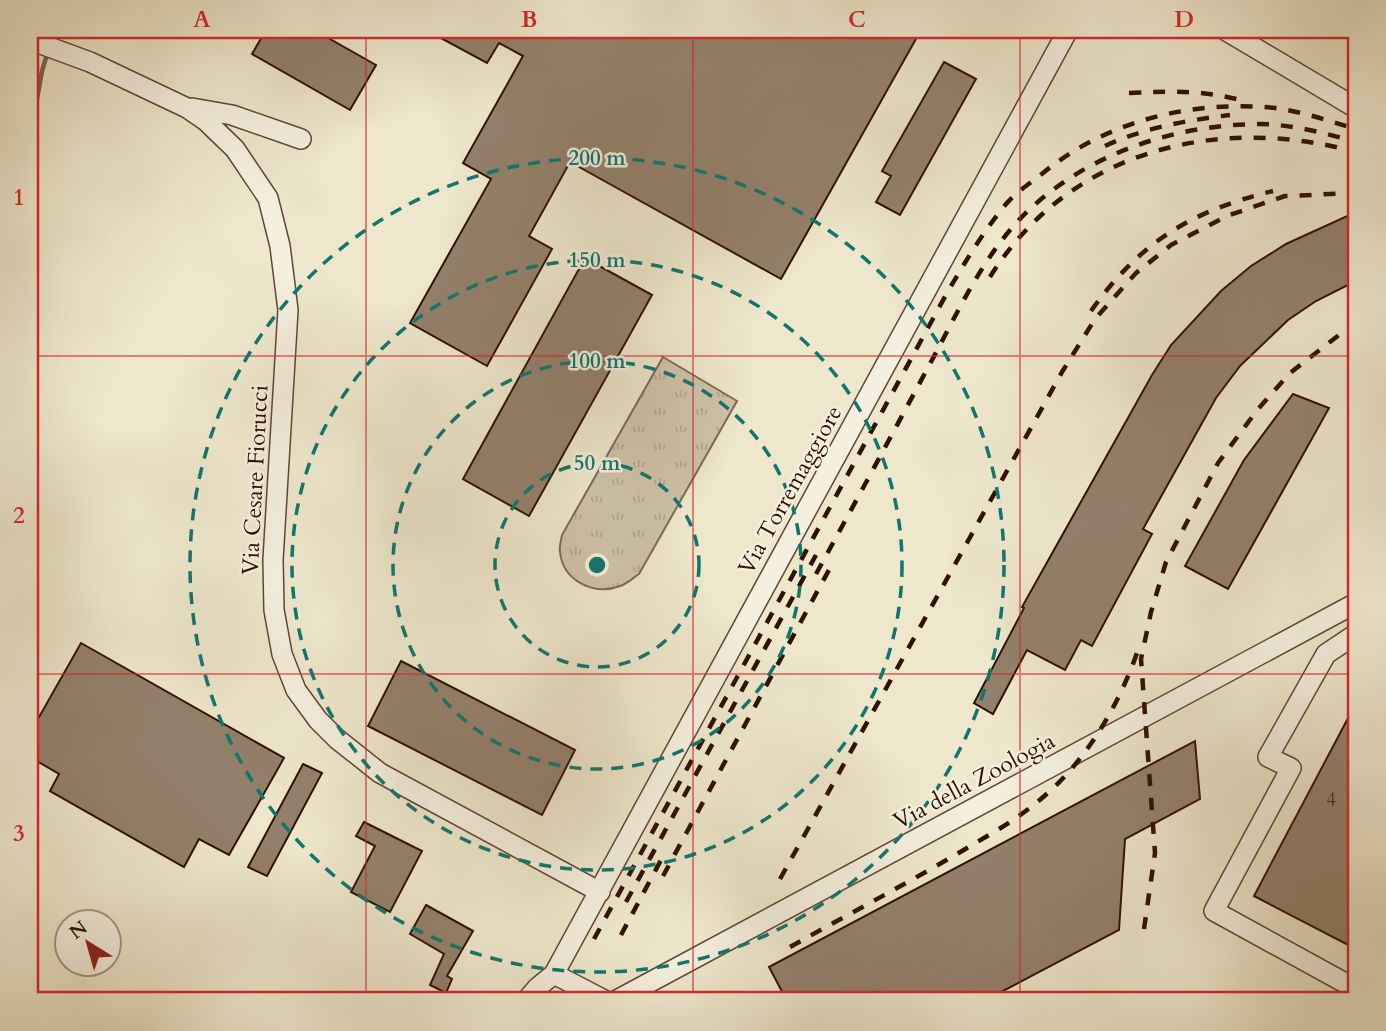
<svg xmlns="http://www.w3.org/2000/svg" width="1386" height="1031" viewBox="0 0 1386 1031" font-family="Cardo,serif">
<style>
.grass{fill:url(#grass-tufts);stroke:#7f6955;stroke-width:2}
.lines{fill:none;stroke-linecap:round;stroke-linejoin:round}
.stream{stroke:#7b6551;stroke-width:4.5}
.building{fill:#93806b;stroke:#301001;stroke-width:2}
.minor-casing{stroke:#604634;stroke-width:22}
.minor{stroke:#f4efde;stroke-width:19}
.rail{stroke:#301001;stroke-width:4.5;stroke-dasharray:12 12;stroke-linecap:butt}
.grid{fill:none;stroke:#d62828;stroke-width:2;stroke-opacity:0.55}
.ring{fill:none;stroke:#0f766e;stroke-width:3.5;stroke-dasharray:12 9}
.labels{text-anchor:middle;dominant-baseline:central;stroke-width:5;stroke-linejoin:round;paint-order:stroke}
.number-label{font-size:19px;fill:#492c1c}
.street-label{font-size:23px;fill:#301001;stroke:#f4efde}
.centre{fill:#0f766e;stroke:#f4efde;stroke-width:3.5}
.ring-label{font-size:21px;text-anchor:middle;font-weight:bold;fill:#0f766e;stroke:#f4efde;stroke-width:5;stroke-linejoin:round;paint-order:stroke}
.neatline{fill:none;stroke:#d62828;stroke-width:2.5}
.grid-label{font-size:23px;text-anchor:middle;font-weight:bold;fill:#d62828}
</style>
<defs>
<pattern id="grass-tufts" width="24" height="20" patternUnits="userSpaceOnUse" patternTransform="scale(1.75)"><rect width="24" height="20" fill="#cec2a9"/><path d="M3 7l-1-3M5 7V3M7 7l1-3M15 17l-1-3M17 17v-4M19 17l1-3" fill="none" stroke="#b1a690"/></pattern>
</defs>
<rect width="100%" height="100%" fill="#eee7cc"/>
<filter id="stains"><feTurbulence type="fractalNoise" baseFrequency=".00286" numOctaves="4"/><feColorMatrix values="0 0 0 0 .2 0 0 0 0 .09 0 0 0 0 .02 0 0 0 .5 -.17"/></filter>
<radialGradient id="worn" r=".72"><stop offset=".6" stop-color="#630" stop-opacity="0"/><stop offset="1" stop-color="#630" stop-opacity=".3"/></radialGradient>
<path class="grass" d="M663,357L737,401L639,574C633,578 627,584 620,586C594,596 563,581 560,552C559,547 561,540 562,535Z"/>
<g class="lines">
<path class="stream" d="M50,42L54,30
M30,138L42,71L48,51"/>
</g>
<path class="building" d="M266,30H314L376,65L350,110L252,54Z
M426,30H921L781,279L570,162L529,236L552,249L487,366L410,323L491,179L463,163L523,56L499,43L487,63Z
M944,62L976,79L900,215L876,202L891,176L882,171Z
M1356,212V281L1316,301L1288,320L1240,366L1216,398L1143,529L1152,534L1092,646L1081,640L1065,670L1027,650L993,714L974,703L1024,608L1022,607L1152,375L1171,345L1221,291L1251,266L1286,244Z
M585,258L652,295L529,516L463,479Z
M1293,394L1329,408L1228,589L1185,566L1244,460Z
M81,643L284,758L229,855L199,839L184,867L50,791L59,774L30,757V733Z
M401,661L575,750L542,815L368,726Z
M1356,703V949L1254,896Z
M1195,741L1200,799L1125,839L1119,930L984,1001H787L769,967Z
M303,764L322,773L267,876L248,867Z
M364,822L422,851L390,912L351,892L375,846L356,836Z
M426,905L473,931L447,976L452,979L446,993L430,985L444,954L410,934Z"/>
<g class="lines">
<g class="minor-casing">
<path id="minor" d="M1225,30L1356,108
M30,40L90,62L187,108L206,121L235,149L268,198L280,246L288,310L273,560L274,610L282,654L296,690L318,720L337,739L380,773L600,892
M192,108L232,115L301,139
M1356,634L1326,654L1268,757L1291,768L1214,911L1356,989
M554,974L606,1001
M526,1001L538,987L554,974L1068,30
M615,1001L1356,603"/>
</g>
<use href="#minor" class="minor"/>
<path class="rail" d="M1330,30L1356,44
M1129,93C1171,91 1204,90 1244,101
M1105,146C1143,128 1188,120 1230,115
M990,277C1069,150 1218,114 1356,152
M1091,311C1140,242 1191,211 1273,191
M816,574C855,503 894,431 932,360C960,308 986,250 1030,209C1090,153 1175,125 1258,124C1290,124 1325,133 1356,142
M663,876L830,568
M780,879L1062,372L1095,319L1136,273L1171,245L1227,216L1285,196L1356,193
M626,902L816,555
M1144,929L1155,853L1141,659L1151,612L1166,562L1218,463L1258,409L1290,373L1348,328L1356,325
M621,935L661,860
M594,939L947,293C965,262 983,232 1006,204C1016,192 1031,183 1043,173C1104,123 1184,102 1263,107C1295,109 1326,120 1356,129
M790,947C847,915 906,884 962,851C989,835 1018,819 1042,798C1086,761 1118,707 1137,653"/>
</g>
<path class="grid" d="M366,30V1001M693,30V1001M1020,30V1001M30,356H1356M30,674H1356"/>
<g class="ring">
<circle cx="597" cy="565" r="102"/>
<circle cx="597" cy="565" r="204"/>
<circle cx="597" cy="565" r="305"/>
<circle cx="597" cy="565" r="407"/>
</g>
<g class="labels">
<g class="number-label">
<text x="1331" y="800">4</text>
</g>
<g class="street-label">
<text transform="translate(255 480) rotate(-87)">Via Cesare Fiorucci</text>
<text transform="translate(790 490) rotate(-61)">Via Torremaggiore</text>
<text transform="translate(974 781) rotate(-28)">Via della Zoologia</text>
</g>
</g>
<circle cx="597" cy="565" r="10" class="centre"/>
<g class="ring-label">
<text x="597" y="165">200 m</text>
<text x="597" y="267">150 m</text>
<text x="597" y="368">100 m</text>
<text x="597" y="470">50 m</text>
</g>
<rect width="1386" height="1031" fill="none" stroke="#eee7cc" stroke-width="77"/>
<g transform="translate(88 943) rotate(323)"><circle r="33" fill="#f4efde" stroke="#a69686" stroke-width="2"/>
<path d="M0-5L12 26L0 18L-12 26Z" fill="#8f2418"/>
<text y="-10" font-size="19" font-weight="bold" text-anchor="middle" fill="#301001">N</text>
</g>
<rect x="38" y="38" width="1310" height="954" class="neatline"/>
<g class="grid-label">
<text x="202" y="27">A</text>
<text x="529" y="27">B</text>
<text x="857" y="27">C</text>
<text x="1184" y="27">D</text>
<text x="19" y="205">1</text>
<text x="19" y="523">2</text>
<text x="19" y="841">3</text>
</g>
<rect width="100%" height="100%" filter="url(#stains)"/>
<rect width="100%" height="100%" fill="url(#worn)"/>
</svg>
